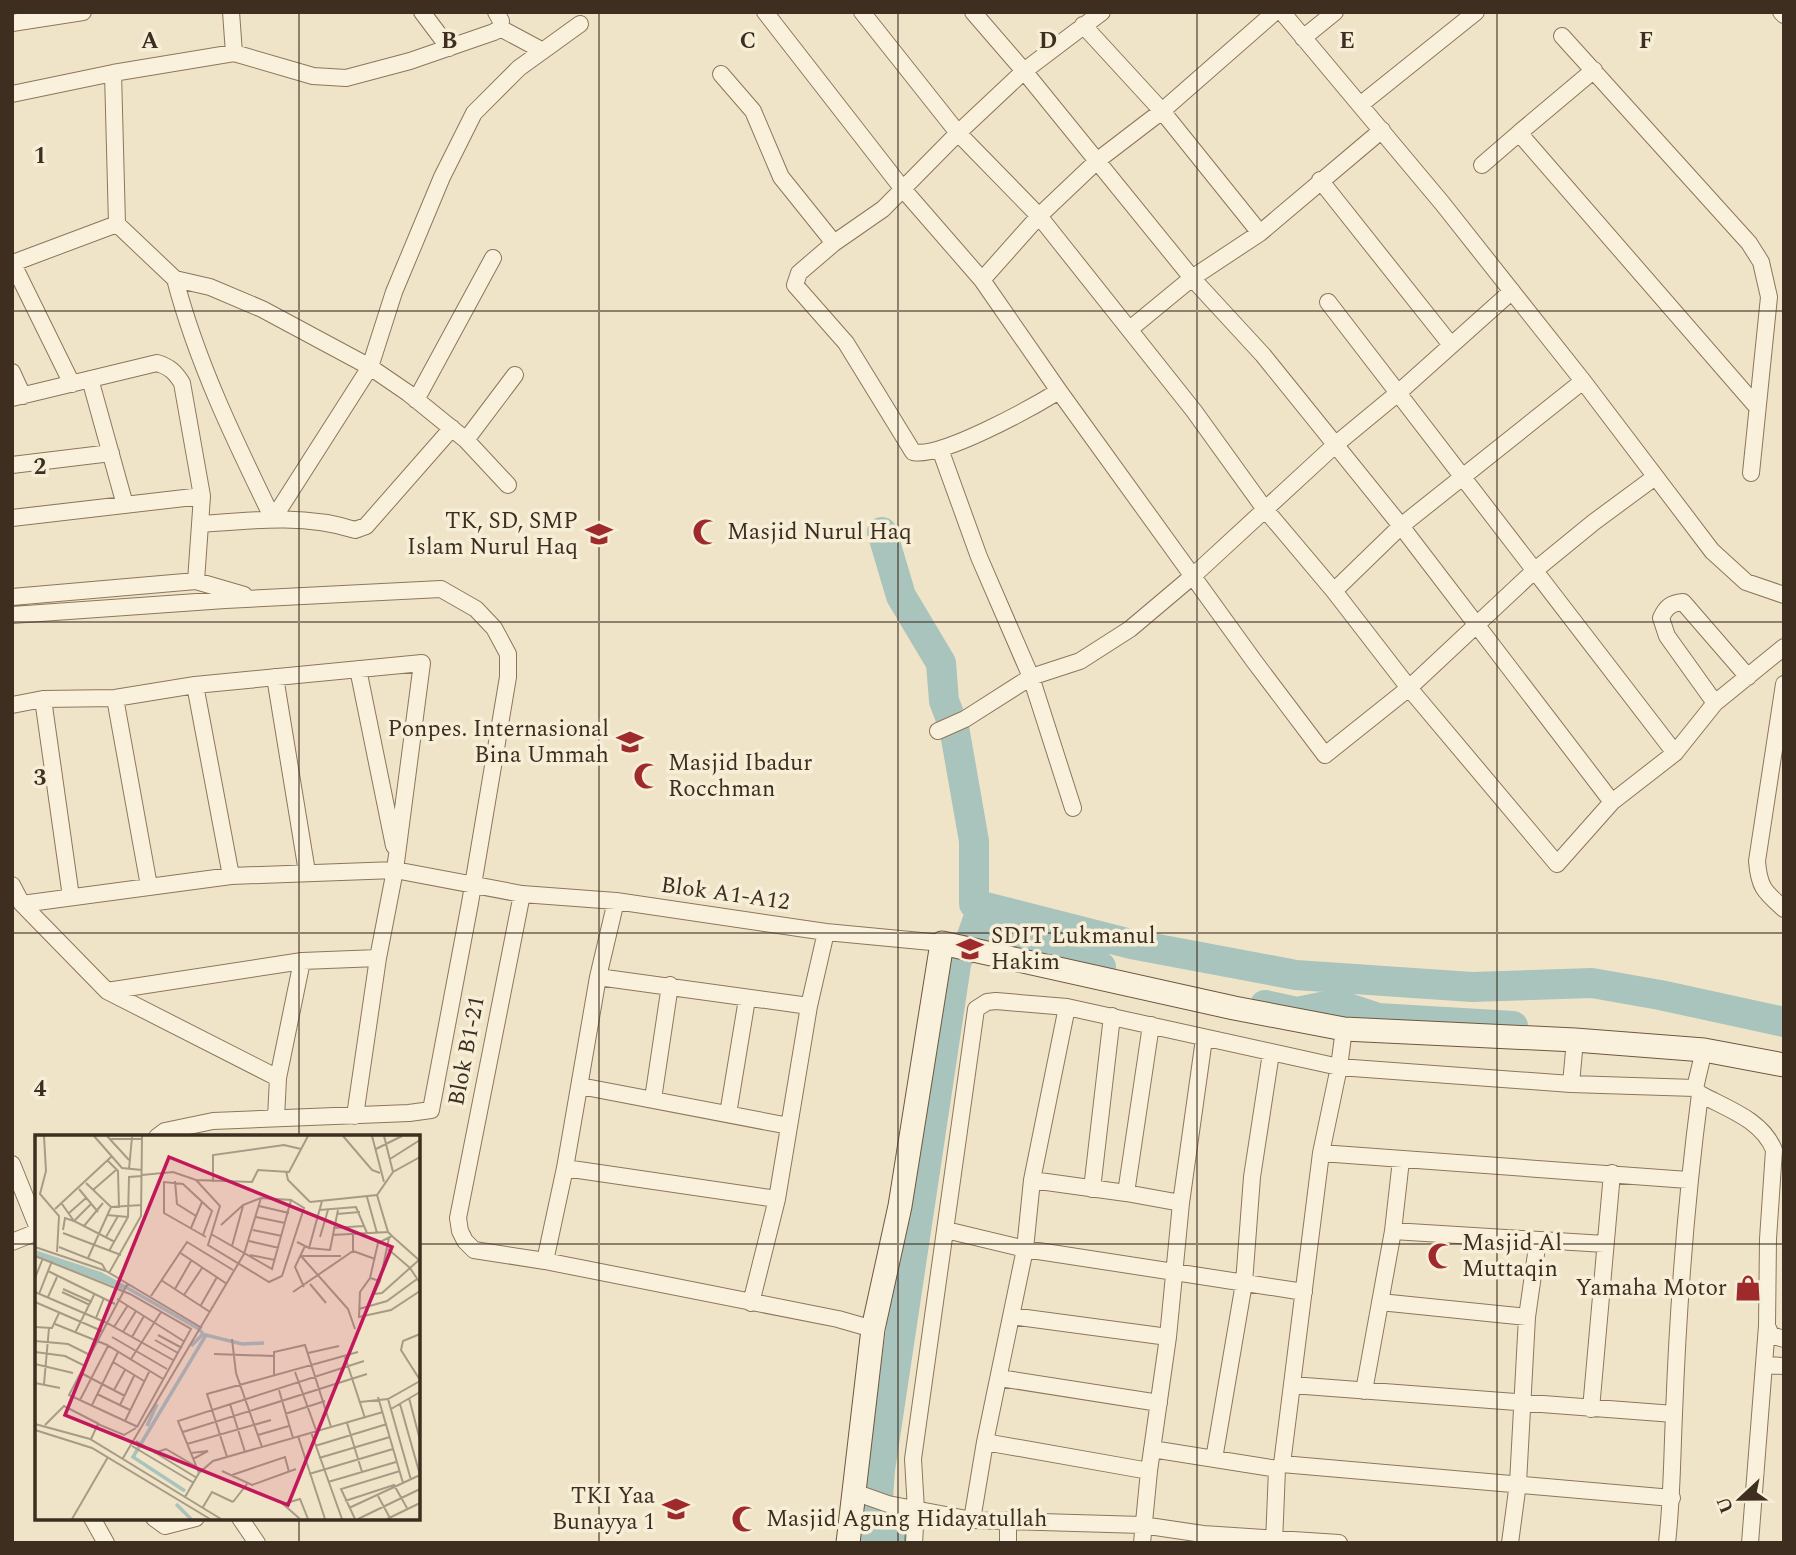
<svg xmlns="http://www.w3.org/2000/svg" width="1796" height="1555" viewBox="0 0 1796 1555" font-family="Spectral,serif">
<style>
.water{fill:#a9c4bc;stroke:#6f938a;stroke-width:2}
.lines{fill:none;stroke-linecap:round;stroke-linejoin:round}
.river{stroke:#a9c4bc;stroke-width:30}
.street-casing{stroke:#8d765c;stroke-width:18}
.secondary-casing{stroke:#6f573f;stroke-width:25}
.street{stroke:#faf1dc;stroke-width:16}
.secondary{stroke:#faf1dc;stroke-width:23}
.grid{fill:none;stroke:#3d2e20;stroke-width:2;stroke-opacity:0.55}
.labels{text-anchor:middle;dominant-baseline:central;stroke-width:7;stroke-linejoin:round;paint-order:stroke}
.poi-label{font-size:23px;fill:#3d2e20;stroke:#f7eed8;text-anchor:start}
.street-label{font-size:23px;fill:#3d2e20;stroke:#f7eed8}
.inset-river{fill:none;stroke:#a9c4bc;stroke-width:3.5}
.inset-road{fill:none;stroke:#a89b85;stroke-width:2}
.view{fill:#c2185b;fill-opacity:0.15;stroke:#c2185b;stroke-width:3.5}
.inset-edge{fill:none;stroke:#3d2e20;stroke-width:3.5}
.grid-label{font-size:23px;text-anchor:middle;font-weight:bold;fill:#3d2e20;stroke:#f7eed8;stroke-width:7;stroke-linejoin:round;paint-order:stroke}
</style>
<rect width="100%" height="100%" fill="#f0e4c8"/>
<path class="water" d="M870,1495L907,1502L905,1543H865Z"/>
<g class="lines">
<path class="river" d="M882,532L901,596L941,663L944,701L954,727L974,841V904L1131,944L1296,975L1472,987L1592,983L1660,995L1784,1022
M1265,1005L1297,1012L1336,1004L1378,1018L1513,1026
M875,1543L880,1470L957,958L968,947L978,919L1064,959L1101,967"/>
<g class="street-casing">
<path id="street" d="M231,12L234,53
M422,12L449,48
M765,12L902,188L982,280L1059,391L1254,661L1325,755L1409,688L1534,571L1594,522L1655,477
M862,12L958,133L1039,216L1194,411L1264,508L1334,591L1409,688L1557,864L1612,802L1675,753L1715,703L1784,647
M973,12L1024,71L1192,278L1263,355L1401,526L1612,802
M1282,12L1442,203L1583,381L1712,551L1746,582L1784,595
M1781,12L1784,15
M12,23L83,12
M1083,25L1162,111L1260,233
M500,28L543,51
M1562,36L1749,243L1761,262L1769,297L1751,473
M1303,38L1335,12
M1594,70L1519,133L1757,407
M721,74L753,111L781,177L834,243
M12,94L113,73L234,53L313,76L346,78L410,61L494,32L500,28L501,21L496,12
M1360,105L1476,12
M1482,165L1519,133
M1320,180L1451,345
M117,224L175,279L210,287L262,309L370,367L408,393L466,440L508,485
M12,262L72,384
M13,263L117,224L113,73
M175,279C197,363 235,441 273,519
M982,280L1039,216L1098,160L1162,111L1275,12
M1328,302L1675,753
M1130,329L1192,278L1260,233L1382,130
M12,372L23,396
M90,379L125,505
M1059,391C1033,407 940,459 913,452L846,343L795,285L799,273L834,243L883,209L958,133L1024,71L1102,12
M12,398L157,363C170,367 175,372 182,383L202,496
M416,400L493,258
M466,440L515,375
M940,449L979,557L1031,677L1073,808
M12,465L111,453
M12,518L202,496L196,581
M273,519L370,367L394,292L442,177L474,113L519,68L580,24
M202,524C252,520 306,514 355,530L366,526L452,428
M1334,591L1401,526L1583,381
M12,597L196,581L244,595
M12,615L225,600L441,589L476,609L494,628L508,654V677L470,903L431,1110L409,1113L213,1121L165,1131L157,1137
M358,669L394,846
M275,677L307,872
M1784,684L1757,861C1759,888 1765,892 1784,909
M195,685L231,876
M115,698L149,886
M43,699L71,897
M1715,703L1667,636L1661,618C1666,607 1671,603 1683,602L1748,677
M12,705L43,699L115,698L195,685L422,663L395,870L378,958L355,1116
M938,731L965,719L1031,677L1080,661L1130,629L1194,575L1335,445L1398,393L1512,291
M12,885L22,904L107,991L278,1078
M522,894L458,1218L460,1231L465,1241L474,1250L545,1261L838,1319L873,1329
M22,904L231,876L395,870L522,894L616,901L826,932L942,943
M598,977L809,1006
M107,991L302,961L378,958
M1571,1084L1575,1040
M580,1086L789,1126
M1700,1094C1728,1109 1762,1120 1774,1150L1768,1239L1767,1326L1771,1335L1784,1339
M653,1099L670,985
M728,1114L747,999
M276,1118L278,1078L302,961
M1321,1153L1688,1180
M12,1164L37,1226
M565,1168L777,1199
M1032,1180L1126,1193L1181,1203
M1092,1189L1112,1016
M1126,1193L1151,1025
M946,1230L1025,1249L1304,1292
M1393,1231L1605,1244
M12,1242L37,1232
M545,1261L565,1168L598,977L616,901
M1380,1302L1527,1317
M751,1303L777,1199L809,1006L826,932
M1011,1316L1168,1337
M1764,1365L1784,1366
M1000,1378L1159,1403
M1292,1385L1674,1414
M1364,1391L1393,1231L1401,1160
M1591,1409L1612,1173
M985,1442L1149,1471
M1152,1449L1277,1469
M1214,1459L1244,1283L1252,1177L1271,1053
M1282,1464L1672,1498
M854,1492L888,1504L972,1520L1142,1525L1203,1534L1339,1543
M92,1518L106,1543
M154,1518L165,1526L196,1518
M240,1518L257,1543
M972,1520L985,1442L1025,1249L1032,1180L1067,1007
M1008,1520V1543
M914,1543L916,1510L913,1459L976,1009L987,1002L996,1001L1067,1007L1339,1067L1571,1084L1695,1088
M1142,1543L1149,1471L1168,1337L1181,1203L1204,1039
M1274,1543L1277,1469L1282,1464L1321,1153L1339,1067L1344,1029
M1510,1543L1518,1483L1527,1317L1538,1240
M1667,1543C1672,1500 1672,1458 1674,1414C1678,1308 1686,1200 1700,1094L1695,1088L1704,1050
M1750,1543L1767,1326"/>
</g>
<g class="secondary-casing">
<path id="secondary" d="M848,1543L873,1329L900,1206L942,943L1234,1008L1344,1029L1575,1040L1704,1050L1784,1065"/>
</g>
<use href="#street" class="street"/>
<use href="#secondary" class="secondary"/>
</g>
<path class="grid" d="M299,12V1137M599,12V1543M898,12V1543M1197,12V1543M1497,12V1543M12,311H1784M12,622H1784M12,933H1784M12,1244H37M418,1244H1784M299,1518V1543"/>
<defs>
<g id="mosque-bare" transform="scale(2.1)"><path d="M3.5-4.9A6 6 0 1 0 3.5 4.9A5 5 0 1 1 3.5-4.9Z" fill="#9e2a2b" stroke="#f7eed8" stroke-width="2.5" paint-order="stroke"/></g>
<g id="school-bare" transform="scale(2.1)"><path d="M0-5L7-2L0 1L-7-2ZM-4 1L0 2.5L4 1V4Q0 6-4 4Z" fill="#9e2a2b" stroke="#f7eed8" stroke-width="2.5" paint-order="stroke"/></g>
<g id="shop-bare" transform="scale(2.1)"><path d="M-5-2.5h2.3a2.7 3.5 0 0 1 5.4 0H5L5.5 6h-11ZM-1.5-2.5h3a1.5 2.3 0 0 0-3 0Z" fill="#9e2a2b" stroke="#f7eed8" stroke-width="2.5" paint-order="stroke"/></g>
</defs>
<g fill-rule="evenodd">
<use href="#mosque-bare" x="706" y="532"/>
<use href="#school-bare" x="599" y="534"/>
<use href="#school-bare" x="630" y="742"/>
<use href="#mosque-bare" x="647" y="776"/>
<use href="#school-bare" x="970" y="949"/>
<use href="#mosque-bare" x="1441" y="1256"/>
<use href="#shop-bare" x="1748" y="1288"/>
<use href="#school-bare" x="676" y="1509"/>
<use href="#mosque-bare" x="745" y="1519"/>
</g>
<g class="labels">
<g class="poi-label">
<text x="578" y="521" text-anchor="end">TK, SD, SMP<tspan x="578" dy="26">Islam Nurul Haq</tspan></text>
<text x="727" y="532">Masjid Nurul Haq</text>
<text x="609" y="729" text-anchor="end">Ponpes. Internasional<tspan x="609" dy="26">Bina Ummah</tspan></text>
<text x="668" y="763">Masjid Ibadur<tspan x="668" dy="26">Rocchman</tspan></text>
<text x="991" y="936">SDIT Lukmanul<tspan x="991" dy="26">Hakim</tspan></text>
<text x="1462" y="1243">Masjid Al<tspan x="1462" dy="26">Muttaqin</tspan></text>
<text x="1727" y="1288" text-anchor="end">Yamaha Motor</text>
<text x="655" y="1496" text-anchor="end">TKI Yaa<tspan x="655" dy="26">Bunayya 1</tspan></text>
<text x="766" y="1519">Masjid Agung Hidayatullah</text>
</g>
<g class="street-label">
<text transform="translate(725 894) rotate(8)">Blok A1-A12</text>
<text transform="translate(467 1051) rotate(-79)">Blok B1-21</text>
</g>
</g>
<g transform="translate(35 1135)">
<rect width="385" height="385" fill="#f0e4c8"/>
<path d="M0,115L66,137L92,151L89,155L0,121Z" fill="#a9c4bc"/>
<path class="inset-river" d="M89,151L164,194L168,199L156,211M112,291L122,269M150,356L98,322L171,200L207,209L229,208M141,369L156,384"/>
<path class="inset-road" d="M9,1L11,36L5,59L24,81L22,117M59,1L87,33L107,35M72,1L94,25M308,1L337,35L345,38M337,1L349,47M349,1L358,37M74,4H107M341,14L367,1M355,24L385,5M73,26L83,36L84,73M94,34L97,2M251,36L253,45L275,67M107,40L138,37L161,45L217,47L223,35L254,37L273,1M161,45L185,71L173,110L234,147L247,141L269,73L256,65M140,46L142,69L161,81M178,47V20L249,10L266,14M51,48L76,72L107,70M44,54L63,77M58,55L81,35M332,62L342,98M275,67L342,60L358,37L385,22M27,69L39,86L80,107M224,71L254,78M20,74L76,22M284,75L321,72L332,98M34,78L51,63M302,79L325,77M72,80L93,82M221,82L250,88M49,91L68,68M156,93L167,67M298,93L329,91M28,95L30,83L39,86L56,69M218,95L247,101M353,97L357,101L343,108L335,143L325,157L324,182L356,175L385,156M28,98L86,120M176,99L237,134L256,65L226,63L208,70L186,90M318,99V116L340,124M168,100L177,76L148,49L129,47V78L171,102M297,100L353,97L342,60M71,102L83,81M285,102L293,75M214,106L244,113M262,107L274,113L287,66M197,111L208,71M0,112L71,136L167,193M24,112L67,129L71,136M274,113L295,115L303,75M353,114L375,133L384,125L357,101M74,116L93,82L94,42L107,41M144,117L192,149M215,120L240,125M0,121L95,159L156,194L102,292M266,121L313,174L320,194M267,121H306M53,123L76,72M13,136L80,169M74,138L106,81L107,1M0,143L8,123M335,143L345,146L354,103M126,145L175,177M345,146L339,159L347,158L375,133L385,148M93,148L34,260L103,292M275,149L291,168M269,152L260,132L270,111M28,154L57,167M140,154L156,126M0,157L72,188L138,225M27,157L55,170M258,157L318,116M4,159L17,126M149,160L167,133M116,161L152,107L198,135M13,162L22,142M82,164L150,207M0,167L67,196M166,170L182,142M324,174L352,166L382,144M61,183L69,163M20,189L72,210L128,244M0,192L17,193L24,178M79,192L93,170M88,197L101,176M40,198L60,158M385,199L368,206L366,215L385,245M123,200L147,213M77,202L132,234M97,202L109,181M197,204L201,238L227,312M120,205L143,218M0,206L33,209L55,220M0,217L30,221L50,231M273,218L304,211M179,219L238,221M310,222L330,283M96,224L126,177M78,227L109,246M0,229L38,238M260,237L281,295M46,238L90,261M239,242V217L270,210L296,292M0,248L25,253M9,249L14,193M79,255L90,235M244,255L258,303M62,259L95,275M343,262L368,348M374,263L385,305M353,264L376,345M45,265L73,211M325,267L353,264L385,246M195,269L210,317M365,269L385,340M57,270L83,217M85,270L99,241M356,274L385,257M250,279L290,266M90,286L115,235M312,288L327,337M0,289L55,304L186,384M10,290L29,271L64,289M0,295L57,313L175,384M148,297L332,239M276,297L307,384M223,300L254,291M263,301L290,384M56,304L63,289L89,300L101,293M101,306L162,343M152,309L236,285M97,311L159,348M280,311L352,289M119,318L131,314L160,331M156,318L173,316L158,324M192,322L172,259L323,217M88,323L209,119L226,63M284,323L355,302M187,336L217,350L261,334M164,338L143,286L329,226M274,339L358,314M197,340L250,322L254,337M293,347L361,327M343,361L355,383M150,362L164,338L178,326L348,277M310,366L359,350L372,373M198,367L212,349M168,372L177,357L198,367M314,373L385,340M37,384L73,322M265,384L248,369L265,364L273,384M320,384L306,354L365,336M323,384L385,354M352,384L385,368"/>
<path class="view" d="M134,22L357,112L253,370L30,280Z"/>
<rect width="385" height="385" class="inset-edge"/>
</g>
<g class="grid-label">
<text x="150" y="48">A</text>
<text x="449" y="48">B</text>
<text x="748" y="48">C</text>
<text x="1048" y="48">D</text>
<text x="1347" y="48">E</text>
<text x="1646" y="48">F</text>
<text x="40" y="163">1</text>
<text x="40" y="474">2</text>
<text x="40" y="785">3</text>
<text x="40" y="1096">4</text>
</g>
<rect width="1796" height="1555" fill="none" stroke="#3d2e20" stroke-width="28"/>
<g transform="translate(1740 1499) rotate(248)" stroke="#f7eed8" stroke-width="5" paint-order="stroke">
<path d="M0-5L12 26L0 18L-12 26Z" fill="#3d2e20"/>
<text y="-10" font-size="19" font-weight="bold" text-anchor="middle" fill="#3d2e20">U</text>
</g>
</svg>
